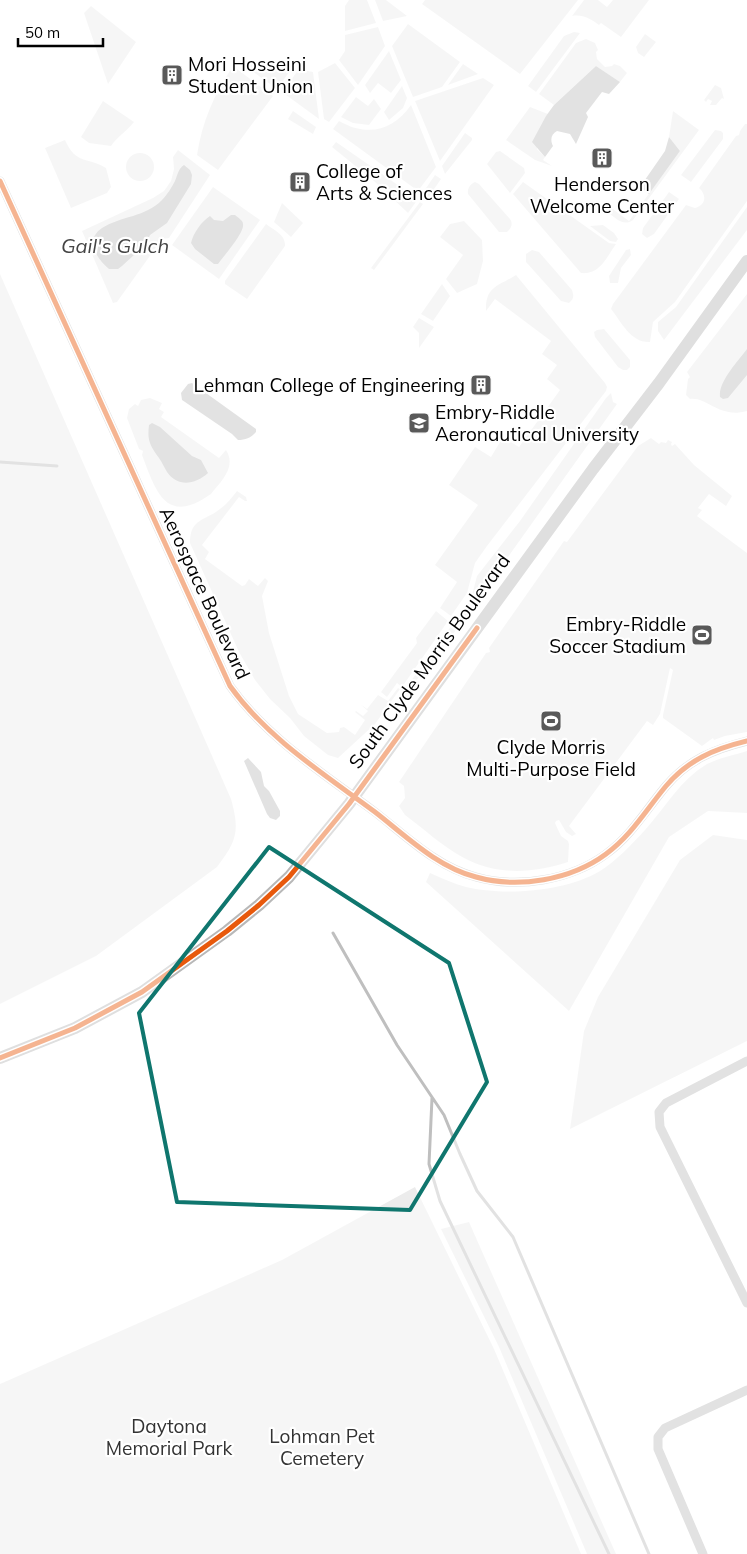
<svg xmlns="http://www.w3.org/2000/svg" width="747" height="1554" viewBox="0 0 747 1554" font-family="Mulish,sans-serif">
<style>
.green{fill:#ececec}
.water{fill:#bfbfbf}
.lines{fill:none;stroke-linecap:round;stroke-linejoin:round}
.stream{stroke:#bfbfbf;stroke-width:3}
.minor{stroke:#bebebe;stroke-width:9}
.secondary{stroke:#b8b8b8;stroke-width:12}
.cycleway-casing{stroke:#fff;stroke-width:8}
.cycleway{stroke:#e8590c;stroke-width:5}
.marked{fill:none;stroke:#0f766e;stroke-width:4;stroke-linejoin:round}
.labels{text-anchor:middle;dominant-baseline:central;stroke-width:4.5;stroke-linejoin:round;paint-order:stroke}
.poi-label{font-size:19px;fill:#000;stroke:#fff;text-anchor:start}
.street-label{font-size:19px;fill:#000;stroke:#fff}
.park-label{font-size:19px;fill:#333;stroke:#fff}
.water-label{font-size:20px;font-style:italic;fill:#444;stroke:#fff}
</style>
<rect width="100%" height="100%" fill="#fff"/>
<path class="green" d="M349,0H367L376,23L345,31V6Z
M375,0H386L407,16L383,21Z
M425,0H578L520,74L422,4Z
M584,0H598L607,7L613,0H649L621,37L601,23L599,25C592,20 583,14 572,16Z
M91,6L136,42L108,84L84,13Z
M408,24L460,62L442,87L413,97L392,46Z
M378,27L385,46L358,85L339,60L345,51V35Z
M574,32L580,33L536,92L528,86L564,36Z
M645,34L656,42L644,57L638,53L636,47Z
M586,39L595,43L598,50L596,52L597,59L605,67L612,66L614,64L620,66L627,73L620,82L596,66L554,105L539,94L576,43Z
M389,51L401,80L391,93L378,83L370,93L365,85Z
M238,61L275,66L295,64L277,89Z
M335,63L355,88L329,122L324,119L318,72Z
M463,64L478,74L448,85Z
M233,66L273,96L218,170L197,155C202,122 214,94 233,66Z
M299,69L313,72L319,119L282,92Z
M483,78L494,85L440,161L415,101Z
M715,85L721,88L724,99L722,98L716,105H710L712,101L708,99L706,102L704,100Z
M402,86L407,98L403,108L389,120L384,112Z
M356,97L368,106L374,99L381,109L369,125L353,123L341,117Z
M103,101L134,122C127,131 117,137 111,146L89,143L81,137Z
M411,105L436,167L418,191L333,129L339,121C367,137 393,131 411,105Z
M530,107L548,114L546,116L537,149L545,157L543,160L552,166L535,160L506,140Z
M293,111L316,127L313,134L288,119Z
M673,111L699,130L633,220C623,227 616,218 607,212L610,207L629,221L680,151L669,137Z
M745,124H747V201L675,302L653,322L650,342C631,343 622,323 611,309L613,304L686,205L695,208C706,205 707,195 699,188L736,136L739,135L740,131Z
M715,130L721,131L723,133V139L691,182L681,175Z
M465,133L472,138V140L445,174L442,166Z
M65,140C77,166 87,156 106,168L111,187L107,193L71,208L45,148Z
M336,142L418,199L408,213L374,181L332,147Z
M178,150L210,175L169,238L162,239L117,302L113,303L82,231L153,198L164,191L171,181L174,169L173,157Z
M500,151L524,168L525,173L510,193L487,164L496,152Z
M126 167a14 14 0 1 1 28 0a14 14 0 1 1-28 0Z
M435,175L441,179L428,198L422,194Z
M475,182L479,184L510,219C513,223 512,228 507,232H499L468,194C467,189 470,184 475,182Z
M523,182L609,243L616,244C606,258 600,275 581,273L513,194Z
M213,187L260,220L219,279L172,245Z
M669,192L679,199L654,234L647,238L642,234L643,228Z
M420,202L423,204L374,270L371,268Z
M282,203L303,223L291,237L274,222Z
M747,207V230L664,340L658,331V322L676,307Z
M464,221L482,240L483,261L477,284L457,293L446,279L463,255L440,237L450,224Z
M266,224C274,230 286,235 285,246L247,299L225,284V281Z
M603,225L614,233L618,239L616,242L610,241L590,226Z
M630,249L631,255L621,268L618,283H610L609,276L626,250Z
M532,250L539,252L572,290C574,296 574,299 569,303L561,301L526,262V254Z
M0,274L231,799C240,831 237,841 217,867L96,956L0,1004Z
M516,275L605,383L607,387L606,391L487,546L475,563L467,593L451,616L440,608L457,582L435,565L478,505L449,485L475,447L491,457L503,437L519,447L560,390L547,379L557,365L542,354L551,341L495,299L486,311C485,286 499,286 516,275Z
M442,284L450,296L433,321L421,314Z
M747,294V411C719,419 708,397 690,399L686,395L688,379L690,377L687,372Z
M419,318L434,327L419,348V333L413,327Z
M604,329L630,360V367L627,370H623L618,367L595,337L594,332L597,330Z
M611,393L613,402L617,404L426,672L405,689L471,599L477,576L520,521L606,398Z
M150,398L162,403L159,409L164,412L161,417L219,458L226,450C237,467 221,481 211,494C166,526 156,492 142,455L143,451L139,449L127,418L129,409L135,404L138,406L141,400Z
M651,438L659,444L661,442L666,443L668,440L672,442L671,444L672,446L675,444L694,465L732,496L726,506L709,494L698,508L702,510L697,516L747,553V732L725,736L714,740L713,738L702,746L663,718V715L673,670L670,668L660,714L653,725L647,721L569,826L576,834L572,836L566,832L559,820L556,821L555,823L561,836L568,841L569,844L568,862C534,873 497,876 464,858C443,847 424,829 405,815L399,806L405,798L404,786L399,782L486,653L490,652L489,648L564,541L567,542L638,446Z
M237,491L246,497L247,501H245L239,497L202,545L209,552L205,559L242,586L245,585L249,579L258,586L265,578L268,581L262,596L269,633L289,696L298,714L327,733L339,732L340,728L344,727L355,735L365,720L355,712L356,711L363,716L368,711L360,704L367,709L378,695L388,701L398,688L400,689L375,724L338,758L328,755L304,736L290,718L270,699L255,680L239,652L190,543C190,518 205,521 220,509C227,504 232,497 237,491Z
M436,611L448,621L402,687L397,683L387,697L381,692L417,643L416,638Z
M747,751V813L708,811L669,837L569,1011L426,882L430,873C442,878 454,884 466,887C504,896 565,892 600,871C616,861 631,845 645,830C665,808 680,780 707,764C719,758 734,755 747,751Z
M713,835L747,840V1041L570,1129L584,1031L598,997L680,860Z
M415,1187L494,1349L581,1554H0V1384L282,1260Z
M469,1222L616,1554H587L499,1347L441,1229Z"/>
<path class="water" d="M596,66L620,82L609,94L602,92L586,113L588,117L576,144L570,134L557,131C551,134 550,140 553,146L545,157L532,142L546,116L554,105Z
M669,137L680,151L649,194L640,187L665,151Z
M184,165L190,170L192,175L191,184L167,223L150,235L146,244L122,266L118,269H109C97,259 84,240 102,228C121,216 146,217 162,200C167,195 172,187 175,181C178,174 178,169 184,165Z
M231,215H235C238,218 243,220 243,224C245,232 223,257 218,264H214L195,249L191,243C193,233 202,221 210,216L214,220L223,221Z
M747,349V375L728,398L723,399L720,397C718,382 738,361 747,349Z
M192,383L256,429V432C251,438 245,440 238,440L232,434L185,402L182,400L181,393L188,384Z
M152,423L160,427L192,456L201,460L208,473C195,485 177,487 167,472C164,467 162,462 159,458C150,445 147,441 149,425Z
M248,758L261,772L264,786L269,791L280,811V816L276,820L270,818L267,814L244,761Z"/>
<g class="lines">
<path class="stream" d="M0,462L57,466
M333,933L397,1045L444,1115L460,1154L477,1191L513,1237L649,1554
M432,1098L429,1164L440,1201L609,1554"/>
<path class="minor" d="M0,181L230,686C267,738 324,774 375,812C406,836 437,867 476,877C518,889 571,880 606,854C631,836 646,810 666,786C688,760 714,749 747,741
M747,1061L666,1103L659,1112L660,1127L747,1303
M703,1554L658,1449V1437L665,1428L747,1390"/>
<path class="secondary" d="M0,1058L75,1028L142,992L227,931L259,905L289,877L349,804L593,469L659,383L747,261"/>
<g class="cycleway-casing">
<path id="cycleway" d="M0,181L230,686C267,738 324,774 375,812C406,836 437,867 476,877C518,889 571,880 606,854C631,836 646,810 666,786C688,760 714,749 747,741
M0,1058L75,1028L142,992L227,931L259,905L289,877L349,804L477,628"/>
</g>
<use href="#cycleway" class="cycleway"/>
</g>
<path d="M0 0H747V1554H0ZM269,847L449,963L487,1082L410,1210L177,1202L139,1013Z" fill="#fff" fill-opacity=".55" fill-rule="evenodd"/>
<path class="marked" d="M269,847L449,963L487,1082L410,1210L177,1202L139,1013Z"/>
<defs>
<g id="building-square" transform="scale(1.125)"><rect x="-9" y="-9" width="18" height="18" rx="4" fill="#595959" stroke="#fff"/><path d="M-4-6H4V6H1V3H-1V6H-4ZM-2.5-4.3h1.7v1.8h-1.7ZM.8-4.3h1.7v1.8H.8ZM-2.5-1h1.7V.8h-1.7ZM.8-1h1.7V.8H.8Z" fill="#fff"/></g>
<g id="university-square" transform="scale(1.125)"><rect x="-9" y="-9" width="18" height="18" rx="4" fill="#595959" stroke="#fff"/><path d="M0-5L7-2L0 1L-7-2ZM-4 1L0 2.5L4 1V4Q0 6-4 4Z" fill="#fff"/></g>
<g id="stadium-square" transform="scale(1.125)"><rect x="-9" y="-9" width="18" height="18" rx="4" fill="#595959" stroke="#fff"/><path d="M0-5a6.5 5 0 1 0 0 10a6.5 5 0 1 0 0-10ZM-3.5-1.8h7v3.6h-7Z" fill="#fff"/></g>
</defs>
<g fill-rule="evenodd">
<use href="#building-square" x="172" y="75"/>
<use href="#building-square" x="602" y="158"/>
<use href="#building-square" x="300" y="182"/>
<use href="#building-square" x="481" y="385"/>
<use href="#university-square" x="419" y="423"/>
<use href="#stadium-square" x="702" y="635"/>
<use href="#stadium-square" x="551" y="721"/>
</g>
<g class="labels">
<g class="poi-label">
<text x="188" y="64">Mori Hosseini<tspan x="188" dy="22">Student Union</tspan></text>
<text x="316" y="171">College of<tspan x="316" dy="22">Arts &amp; Sciences</tspan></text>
<text x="602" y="184" text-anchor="middle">Henderson<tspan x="602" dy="22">Welcome Center</tspan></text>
<text x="465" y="385" text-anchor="end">Lehman College of Engineering</text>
<text x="435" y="412">Embry-Riddle<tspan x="435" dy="22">Aeronautical University</tspan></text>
<text x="686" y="624" text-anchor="end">Embry-Riddle<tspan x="686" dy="22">Soccer Stadium</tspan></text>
<text x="551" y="747" text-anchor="middle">Clyde Morris<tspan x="551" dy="22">Multi-Purpose Field</tspan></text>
</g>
<g class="street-label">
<text transform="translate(205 593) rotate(65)">Aerospace Boulevard</text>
<text transform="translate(429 661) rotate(-54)">South Clyde Morris Boulevard</text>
</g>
<g class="park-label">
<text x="169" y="1426">Daytona<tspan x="169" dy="22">Memorial Park</tspan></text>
<text x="322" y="1436">Lohman Pet<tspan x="322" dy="22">Cemetery</tspan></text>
</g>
<g class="water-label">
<text x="115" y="245">Gail's Gulch</text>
</g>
</g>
<path d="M18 38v8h85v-8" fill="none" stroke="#000000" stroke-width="2.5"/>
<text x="25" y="38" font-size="15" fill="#000000" stroke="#ffffff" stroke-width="4" paint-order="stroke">50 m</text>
</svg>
